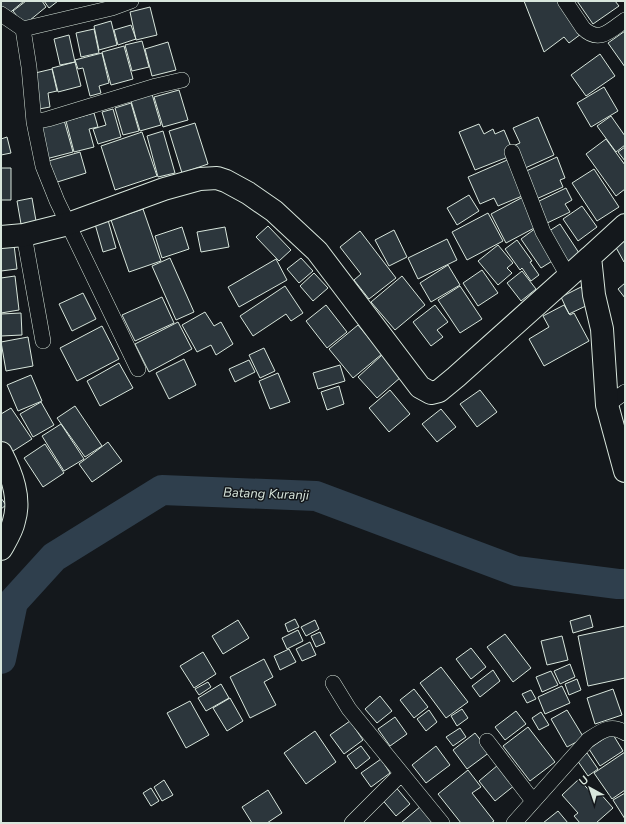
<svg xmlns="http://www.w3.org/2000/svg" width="626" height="824" viewBox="0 0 626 824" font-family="'Nunito Sans',sans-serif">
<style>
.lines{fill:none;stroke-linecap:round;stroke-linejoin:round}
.river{stroke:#2f3f4d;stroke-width:30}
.building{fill:#2c363c;stroke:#d8e6dc}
.street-casing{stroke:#d8e6dc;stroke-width:16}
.secondary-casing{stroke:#d8e6dc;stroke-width:24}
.street{stroke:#14181c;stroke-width:15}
.secondary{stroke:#14181c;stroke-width:22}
.labels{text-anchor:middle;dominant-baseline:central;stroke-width:3;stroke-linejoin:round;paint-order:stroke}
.water-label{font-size:13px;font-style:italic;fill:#d8e6dc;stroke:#14181c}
</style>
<rect width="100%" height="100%" fill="#14181c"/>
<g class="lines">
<path class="river" d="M1,659L13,602L54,557L162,490L316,496L516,571L618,584H625"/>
</g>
<path class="building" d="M1,1H24L7,15L1,8Z
M26,1H42L46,7L24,25L13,11Z
M44,1H58L49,8Z
M524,1H558L581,34L569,43L564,37L544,52Z
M577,1H615L619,6L593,24Z
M150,7L157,35L136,40L130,12Z
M111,21L117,45L99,50L94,26Z
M131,25L136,39L118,45L114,30Z
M94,29L99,53L81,57L76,33Z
M625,31V67L608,43Z
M69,35L75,62L60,65L54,39Z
M142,41L149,67L132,71L125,45Z
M168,42L176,70L152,76L145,49Z
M124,46L133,79L111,85L102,52Z
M102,53L109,83L99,86L101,93L90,96L83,68L78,69L75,60Z
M600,54L615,76L586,96L571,75Z
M75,62L81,86L58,92L52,68Z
M52,69L57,91L48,93L50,107L39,109L31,74Z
M604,87L618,111L591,127L577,103Z
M179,90L188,120L163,127L154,97Z
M152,94L161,125L140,131L131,101Z
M131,103L139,131L123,135L115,108Z
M113,109L121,137L98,144L93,129L106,125L102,112Z
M94,113L98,127L89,129L94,147L74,152L66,121Z
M611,116L625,136V145L616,152L597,126Z
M538,117L554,155L523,169L513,146L520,143L513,128Z
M64,120L73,152L46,159L38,128Z
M195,123L208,164L182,173L169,131Z
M479,124L484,134L493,129L495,134L504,130L512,149L508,157L475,170L459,132Z
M163,131L175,173L158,177L147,136Z
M142,132L157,176L115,190L101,146Z
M7,137L11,153L1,155V139Z
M606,139L625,165V189L616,196L586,154Z
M625,147V161L618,152Z
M80,152L86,173L51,184L45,162Z
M557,157L565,178L560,180L563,187L534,200L522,173Z
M512,158L527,194L498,206L494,198L480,204L468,177Z
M1,168H11V200H1Z
M594,169L619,207L597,221L572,183Z
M566,188L572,200L565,204L570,212L543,225L533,204Z
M469,195L479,211L457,225L447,208Z
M523,197L538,226L506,243L491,214Z
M32,198L36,221L21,224L17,201Z
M582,206L597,227L578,241L563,219Z
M143,209L161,261L129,272L111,220Z
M488,213L503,241L467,260L452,232Z
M108,220L116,248L103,252L95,224Z
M560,224L581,256L567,265L546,233Z
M268,226L291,250L279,261L256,237Z
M182,227L189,249L162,258L155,236Z
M225,227L229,247L201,252L197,232Z
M536,228L557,258L541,268L521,239Z
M394,230L407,257L389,266L375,240Z
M360,231L396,278L369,299L354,280L361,274L340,247Z
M625,235V261L624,262L613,242Z
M447,239L457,260L418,279L408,258Z
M517,240L532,261L530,262L539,275L531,281L522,268L520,270L505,249Z
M14,245L17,269L1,271V246Z
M498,245L513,263L507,268L512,273L498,285L478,261Z
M170,258L194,312L176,320L152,266Z
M301,258L313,271L299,283L287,269Z
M276,259L287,280L239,307L228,287Z
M448,265L460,285L431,302L420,283Z
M482,270L498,293L478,306L463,283Z
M522,271L536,289L521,301L507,283Z
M314,273L328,288L313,301L300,286Z
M15,276L19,310L1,313V278Z
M402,276L425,305L395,330L371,302Z
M625,283V298L618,289Z
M285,286L303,313L291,321L286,314L253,336L240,316Z
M460,286L482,319L460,333L438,300Z
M581,287L590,304L569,314L561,297Z
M83,293L96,319L72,331L59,304Z
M162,297L174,323L135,341L122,315Z
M326,305L347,332L327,348L306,321Z
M435,305L448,322L437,330L443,337L431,346L413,322Z
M564,305L570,315L574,313L589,341L544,366L529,339L549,327L543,316Z
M205,312L214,326L221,322L233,344L216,355L211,345L197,352L182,325Z
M21,313L22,335L1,336V314Z
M178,322L192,349L149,372L135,344Z
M358,325L382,354L353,378L329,349Z
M102,326L119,359L77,381L60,348Z
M28,337L33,366L6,371L1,342Z
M264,348L275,371L260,378L249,355Z
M382,355L401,377L377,398L358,377Z
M184,359L196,385L169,399L156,373Z
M249,360L255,372L235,382L229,369Z
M119,363L133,388L100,406L87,381Z
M340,365L345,381L318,389L313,373Z
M278,373L290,402L270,409L259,381Z
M31,375L42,401L18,411L7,385Z
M339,386L344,404L327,410L321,392Z
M390,390L410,414L389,432L369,408Z
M480,390L497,412L477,427L460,404Z
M41,402L54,425L33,437L20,414Z
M75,406L102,446L85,457L57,418Z
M11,408L32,439L7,455L1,445V414Z
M441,409L456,427L437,442L422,424Z
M61,424L84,459L64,471L42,436Z
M108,442L122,461L92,482L79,464Z
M45,444L64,473L43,487L24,458Z
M1,498L6,505L1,509Z
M590,615L593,627L573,633L570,621Z
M295,619L299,627L288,632L285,624Z
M238,620L249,638L223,654L212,636Z
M315,620L319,629L306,636L301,627Z
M625,626V678L588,686L578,636Z
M298,630L303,641L287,649L282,638Z
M320,632L325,643L316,647L311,636Z
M505,634L531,668L513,682L487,647Z
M562,636L568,660L547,665L541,641Z
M310,642L316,655L302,661L296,649Z
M471,648L486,667L471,679L456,659Z
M289,649L296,662L280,670L274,656Z
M203,652L216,674L194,688L180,666Z
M264,659L273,677L264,682L276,705L250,718L230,677Z
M570,664L575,677L560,684L554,671Z
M441,667L468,702L446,718L420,683Z
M493,670L500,681L480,697L472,686Z
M551,671L558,685L542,692L536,677Z
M577,679L581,690L569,695L565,684Z
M208,682L211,687L199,695L195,689Z
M221,684L229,698L206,711L198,698Z
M562,686L570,703L545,714L538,697Z
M414,689L428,707L414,718L400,700Z
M613,689L622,715L595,724L587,698Z
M531,690L536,699L527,703L522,694Z
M380,696L392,711L377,723L365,709Z
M230,698L243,721L227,731L213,708Z
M190,701L209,735L186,748L167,713Z
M462,709L468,718L457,726L451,716Z
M429,710L437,722L426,731L417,719Z
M567,710L584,738L567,747L551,719Z
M516,711L526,724L505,740L495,727Z
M541,712L549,725L539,730L532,718Z
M395,717L407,734L390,746L378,729Z
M350,721L363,740L344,754L330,735Z
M528,727L555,762L530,781L503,746Z
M460,728L466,737L453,746L446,737Z
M315,731L336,762L306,784L284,753Z
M475,733L490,752L467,769L453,750Z
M612,733L623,751L600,766L589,749Z
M361,746L370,758L356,769L347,756Z
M436,746L450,765L426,783L412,765Z
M625,752V790L612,799L594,773Z
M587,753L598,769L588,776L577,760Z
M381,759L390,773L371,787L361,773Z
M498,765L515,785L495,801L479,781Z
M468,770L481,787L472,793L494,821L491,823H461L438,794Z
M579,779L594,796L599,792L613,808L596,823H580L574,816L578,813L562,795Z
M164,780L173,795L162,801L154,787Z
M394,785L410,804L396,816L380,797Z
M151,788L159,801L151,806L143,793Z
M268,790L282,813L267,823H252L242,807Z
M625,793V819L613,800Z
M421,806L436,823H401Z
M558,811L568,823H543Z"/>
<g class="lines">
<g class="street-casing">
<path id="street" d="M131,1L112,8L23,29L29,67L34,122L43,166L57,201L138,369
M565,1L583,28C599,44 611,30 625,20
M1,14L23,29
M34,122L48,119L156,86L182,80
M512,152L543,232L568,276
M24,235L43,341
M607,405L625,392
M333,683L349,709L442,823
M487,741L533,801
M352,823L401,774
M514,823L588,740C600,732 611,723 625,733"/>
</g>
<g class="secondary-casing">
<path id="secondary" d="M625,225L590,257L594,295L602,329L607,405L625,471
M1,237L24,235L68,224L164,189L200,179L217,178L226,181L248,193L274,211L317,251L420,387L431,393L439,391L456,377L590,257
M1,453C12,474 21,498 14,521C12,531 6,540 1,549"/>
</g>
<use href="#street" class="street"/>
<use href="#secondary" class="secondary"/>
</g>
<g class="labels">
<g class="water-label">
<text transform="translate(266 494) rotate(2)">Batang Kuranji</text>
</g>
</g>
<rect width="626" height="824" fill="none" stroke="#d8e6dc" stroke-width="4"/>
<g transform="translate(590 788) rotate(320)" stroke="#14181c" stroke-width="3" paint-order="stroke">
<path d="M0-3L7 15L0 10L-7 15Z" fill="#d8e6dc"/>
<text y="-6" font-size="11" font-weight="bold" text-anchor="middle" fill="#d8e6dc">U</text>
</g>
</svg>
